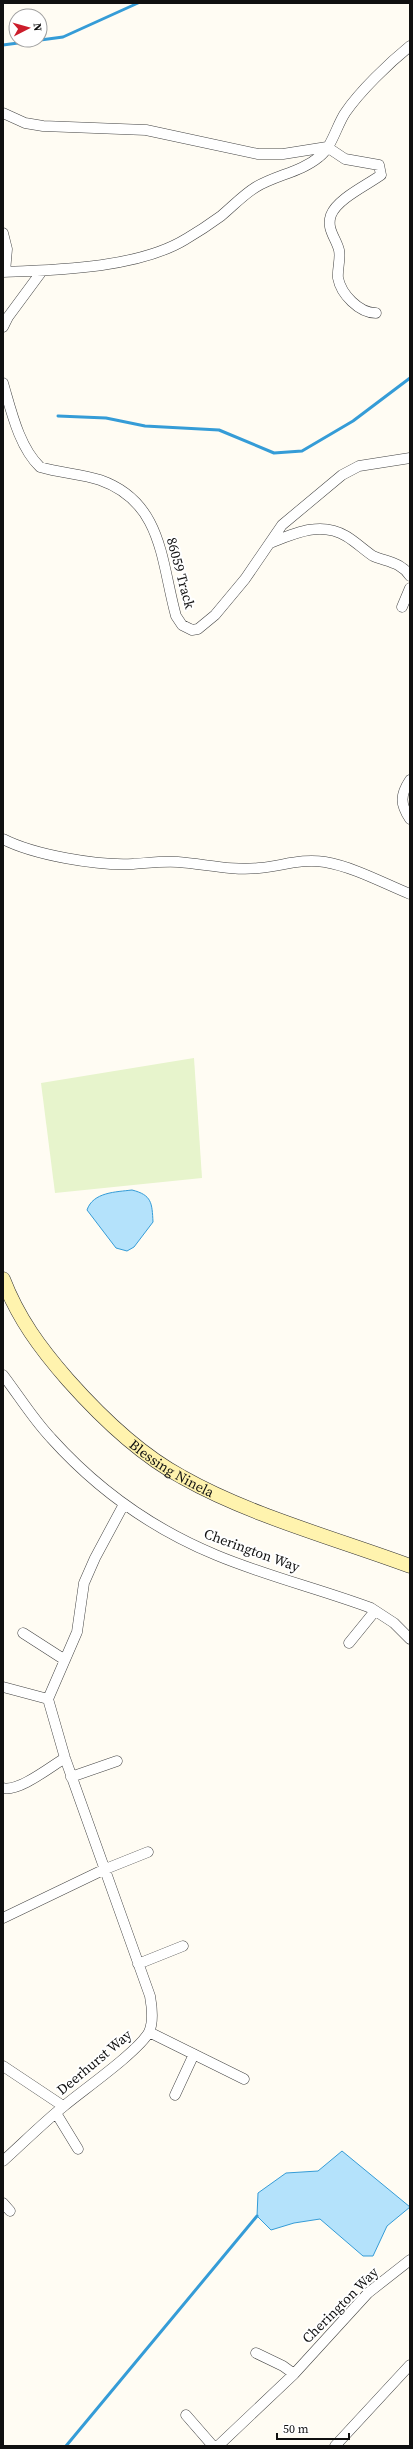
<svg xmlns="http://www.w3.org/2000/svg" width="413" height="2449" viewBox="0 0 413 2449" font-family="'Source Serif 4',serif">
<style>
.pitch{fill:#e7f4cc}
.water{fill:#b4e2fb;stroke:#359cd7}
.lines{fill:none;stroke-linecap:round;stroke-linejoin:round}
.stream{stroke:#359cd7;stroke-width:3}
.street-casing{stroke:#434343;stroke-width:11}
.secondary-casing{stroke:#323232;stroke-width:15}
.street{stroke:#fff;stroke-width:10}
.secondary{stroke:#fff3ae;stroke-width:14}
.labels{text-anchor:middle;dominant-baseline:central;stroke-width:4;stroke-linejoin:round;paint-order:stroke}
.street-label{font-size:14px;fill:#101010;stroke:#fff}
</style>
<rect width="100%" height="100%" fill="#fffcf3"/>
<path class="pitch" d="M194,1058L202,1178L55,1193L41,1083Z"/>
<path class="water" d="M132,1190C152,1195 152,1203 153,1222L134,1247L127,1251L116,1248L87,1210C93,1192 116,1192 132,1190Z
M342,2151L410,2207L387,2226L373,2256H363L320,2219L294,2223L271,2230L257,2216L258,2193L286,2173L318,2171Z"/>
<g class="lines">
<path class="stream" d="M3,45L63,37L138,3
M58,416L106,418L145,426L219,430L274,453L302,451L353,421L410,378
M66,2446L257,2216"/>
<g class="street-casing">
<path id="street" d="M3,113L25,123L43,126L146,130L258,154H283L327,147L345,159L379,165L381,175C367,185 337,199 331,215C326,229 336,238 339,250C341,259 337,269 338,278C341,294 359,313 376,313
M3,233L7,249L5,272
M3,272C58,270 139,268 186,239C198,232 210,224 221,216C233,206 243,195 256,187C276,175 301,172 319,157C332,147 336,127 345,113C360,91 389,63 410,46
M3,327L8,317L42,271
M3,383C11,410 19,447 40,467C60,473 81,474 100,480C163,502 161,562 176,616L182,625L192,630L198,629L215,615L245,579L282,525L342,475L359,466L410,458
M270,543C295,533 321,521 346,536C356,542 364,550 373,556C387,562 401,562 410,576
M402,607L410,588
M410,780C400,795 400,804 410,819
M3,839C34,855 98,866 133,864C148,863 162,861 178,862C205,864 232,871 259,868C282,866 302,858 325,862C354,867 383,883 410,894
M3,1375C19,1396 33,1419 51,1438C96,1488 153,1529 216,1555C266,1576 320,1589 371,1608L394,1623L410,1639
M23,1633L65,1660
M349,1643L375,1611
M3,1687L48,1699
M71,1777L117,1761
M3,1788C19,1792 50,1767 65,1758
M3,1918L103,1870L148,1852
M138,1964L183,1946
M149,2032L244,2079
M3,2066L63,2106
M175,2095L194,2054
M56,2113L78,2149
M3,2161C23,2143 43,2123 64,2106C83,2090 139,2051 149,2032C154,2021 152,2007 150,1996L65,1758L48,1699L77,1632L84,1583L95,1558L124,1504
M3,2203L10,2211
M256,2353L283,2366L294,2374
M186,2415L213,2446
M218,2446L294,2374L368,2293L410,2260
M335,2446L410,2365"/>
</g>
<g class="secondary-casing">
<g id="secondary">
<path id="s1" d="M3,1279C18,1318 40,1348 68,1380C100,1416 139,1454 182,1477C249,1515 337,1539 410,1566"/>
</g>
</g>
<use href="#street" class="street"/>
<use href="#secondary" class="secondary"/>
</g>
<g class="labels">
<g class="street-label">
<text transform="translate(181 573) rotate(75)">86059 Track</text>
<text stroke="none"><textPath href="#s1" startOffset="258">Blessing Ninela</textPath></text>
<text transform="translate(252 1550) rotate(20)">Cherington Way</text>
<text transform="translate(94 2062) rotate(-40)">Deerhurst Way</text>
<text transform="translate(340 2305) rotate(-45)">Cherington Way</text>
</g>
</g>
<rect width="413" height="2449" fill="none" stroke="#101010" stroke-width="8"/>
<g transform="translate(28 28) rotate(84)"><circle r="19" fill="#ffffff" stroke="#9f9f9f"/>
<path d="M0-3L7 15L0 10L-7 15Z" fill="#cc1d2b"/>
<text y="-6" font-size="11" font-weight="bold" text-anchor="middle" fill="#101010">N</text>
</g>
<path d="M277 2433v6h72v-6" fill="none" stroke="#101010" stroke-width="2"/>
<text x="283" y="2433" font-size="12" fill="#101010" stroke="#ffffff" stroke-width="3" paint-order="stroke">50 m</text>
</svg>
